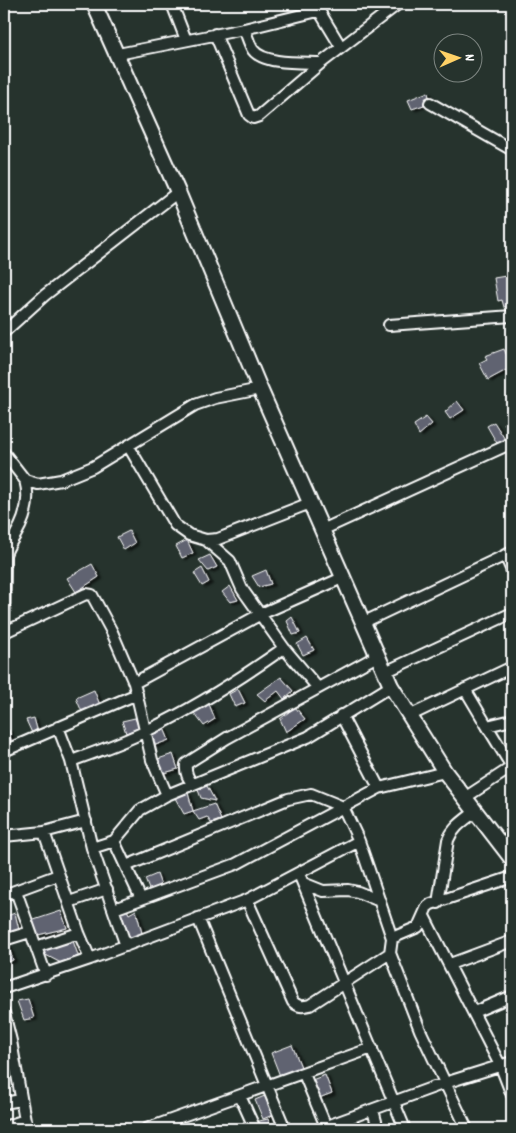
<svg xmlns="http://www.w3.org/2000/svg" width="516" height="1133" viewBox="0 0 516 1133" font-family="Dekko,sans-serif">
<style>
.building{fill:#616371;stroke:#fff;filter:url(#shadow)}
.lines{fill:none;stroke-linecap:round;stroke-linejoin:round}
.street-casing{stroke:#fff;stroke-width:14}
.secondary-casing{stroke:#fff;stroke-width:18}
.street{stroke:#26332d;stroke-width:10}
.secondary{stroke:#26332d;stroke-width:14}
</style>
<defs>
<filter id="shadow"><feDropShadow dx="3.5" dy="2" stdDeviation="1" flood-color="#0009"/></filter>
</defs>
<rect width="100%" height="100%" fill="#26332d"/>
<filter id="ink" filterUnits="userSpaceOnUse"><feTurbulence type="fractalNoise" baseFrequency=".02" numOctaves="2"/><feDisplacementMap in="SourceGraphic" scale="10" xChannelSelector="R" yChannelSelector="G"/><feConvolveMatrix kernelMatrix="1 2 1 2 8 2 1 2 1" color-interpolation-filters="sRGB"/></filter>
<g filter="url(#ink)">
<path class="building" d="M428,92L430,103L412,109L408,100Z
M512,275V306L504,307L502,300L498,301L494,278Z
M504,349L512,367L488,380L479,363L487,359L485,356Z
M457,401L464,410L450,419L445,412Z
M426,417L432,424L419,435L414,425Z
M512,419V434L504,423Z
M494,422L506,441L498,445L487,426Z
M129,531L135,543L124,550L117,537Z
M187,540L193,553L182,558L176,546Z
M210,555L217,567L208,571L199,560Z
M92,564L99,577L76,592L67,578Z
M202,568L209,582L202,586L194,573Z
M266,570L271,584L259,587L252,576Z
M230,586L238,600L230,602L222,592Z
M292,617L300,633L293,635L287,621Z
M307,638L314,650L303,655L297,644Z
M281,677L293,691L284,699L278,691L265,701L257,694Z
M238,689L245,703L235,707L229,694Z
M94,690L100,705L82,712L76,698Z
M209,704L215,719L204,726L194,713Z
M295,707L305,719L286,732L280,719Z
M34,718L37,729L32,733L26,720Z
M135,718L139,728L126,733L122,721Z
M163,726L169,740L153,746L149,735Z
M9,730L11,740L5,742L4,731Z
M173,754L178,769L161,774L155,760Z
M207,786L215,801L201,798L198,790Z
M188,793L193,811L184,814L175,798Z
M214,804L221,820L211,823L207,817L199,820L193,811Z
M157,874L162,888L150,892L145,879Z
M126,908L129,914L136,910L142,933L128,940L118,910Z
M61,911L67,928L38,935L31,921Z
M15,913L19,930L4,935V917Z
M73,941L79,958L61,963L40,952Z
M8,945L13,960L4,964V946Z
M28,999L34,1018L24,1020L17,1001Z
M292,1045L301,1067L280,1076L271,1053Z
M5,1054L9,1076L4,1077V1055Z
M325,1075L332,1093L319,1098L312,1080Z
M267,1095L275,1114L263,1119L255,1100Z
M268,1119L272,1129H258L255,1122Z"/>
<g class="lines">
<g class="street-casing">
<path id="street" d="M172,4L186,40
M315,4L341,47
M244,29C247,35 249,44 253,50C264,65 304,62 321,63
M215,34L249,115L253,118L259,116L321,63L398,4
M118,54L244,29L318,11
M430,103L512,150
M389,325L512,316
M4,332L45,295L178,192
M129,447L175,525L189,535L206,540L218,539L310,503
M4,453L25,480L38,484L61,480L93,467L195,405L215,398L260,389
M322,530L512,443
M206,540L230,561L242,589L284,648L318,688
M505,555L512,571
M362,623L512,552
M5,632L86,594L92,595L112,632L134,683L152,760L167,795
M4,634L5,555C7,547 12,541 16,534C26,517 30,498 25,480
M385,672L512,613
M134,683L261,614L342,578
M465,689L487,726L512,720
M341,715L379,788
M409,716L512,667
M58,727L71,761L92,848L126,946
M4,751L137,694
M71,761C96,752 122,743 146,731C195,708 240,679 284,648
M193,785C188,778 185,773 186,764L192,760L227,738L377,656
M466,797L512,767L487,726
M44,832L79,933L90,959
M4,836L44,832L86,821
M114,841L141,899
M92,848L114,841L140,810L167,795L308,737L391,686
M126,866L288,799L311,794L343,807L359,841L369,870L392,938L390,953L420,1030L467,1129
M299,874L405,1129
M303,883L323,891L348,890L358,892L380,901
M16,891L46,975
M4,895L58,875
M247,900L293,1002C299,1007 302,1007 310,1005L390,953
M69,902L107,889
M438,903L448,840C454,826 465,820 476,811
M114,909L236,864L379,788L445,772
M424,916L501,1067L512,1095
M198,918L285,1129
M392,938L418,927L427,907L431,904L512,877
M4,940L30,932
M36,947L79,933
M450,964L512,941
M4,988L90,959L247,900L359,841
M474,1012L512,996
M4,1013L11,1041L25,1120L29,1129
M304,1074L327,1129
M240,1096L255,1129
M4,1103L21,1100
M373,1110L378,1129
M4,1127L25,1120
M146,1129L372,1048
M319,1129L445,1083L512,1062"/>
</g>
<g class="secondary-casing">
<path id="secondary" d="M94,4L178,192L260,389L391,686L445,772L512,859"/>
</g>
<use href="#street" class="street"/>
<use href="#secondary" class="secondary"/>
</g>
</g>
<rect width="516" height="1133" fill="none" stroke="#26332d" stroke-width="20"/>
<rect x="10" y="10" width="496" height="1113" fill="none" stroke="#fff" stroke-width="2" filter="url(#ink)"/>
<g transform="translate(458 58) rotate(88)"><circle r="24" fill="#26332d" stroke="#7d8581"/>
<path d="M0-4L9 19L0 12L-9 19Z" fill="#ffd166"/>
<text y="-8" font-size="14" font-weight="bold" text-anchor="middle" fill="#ffffff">N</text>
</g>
</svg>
